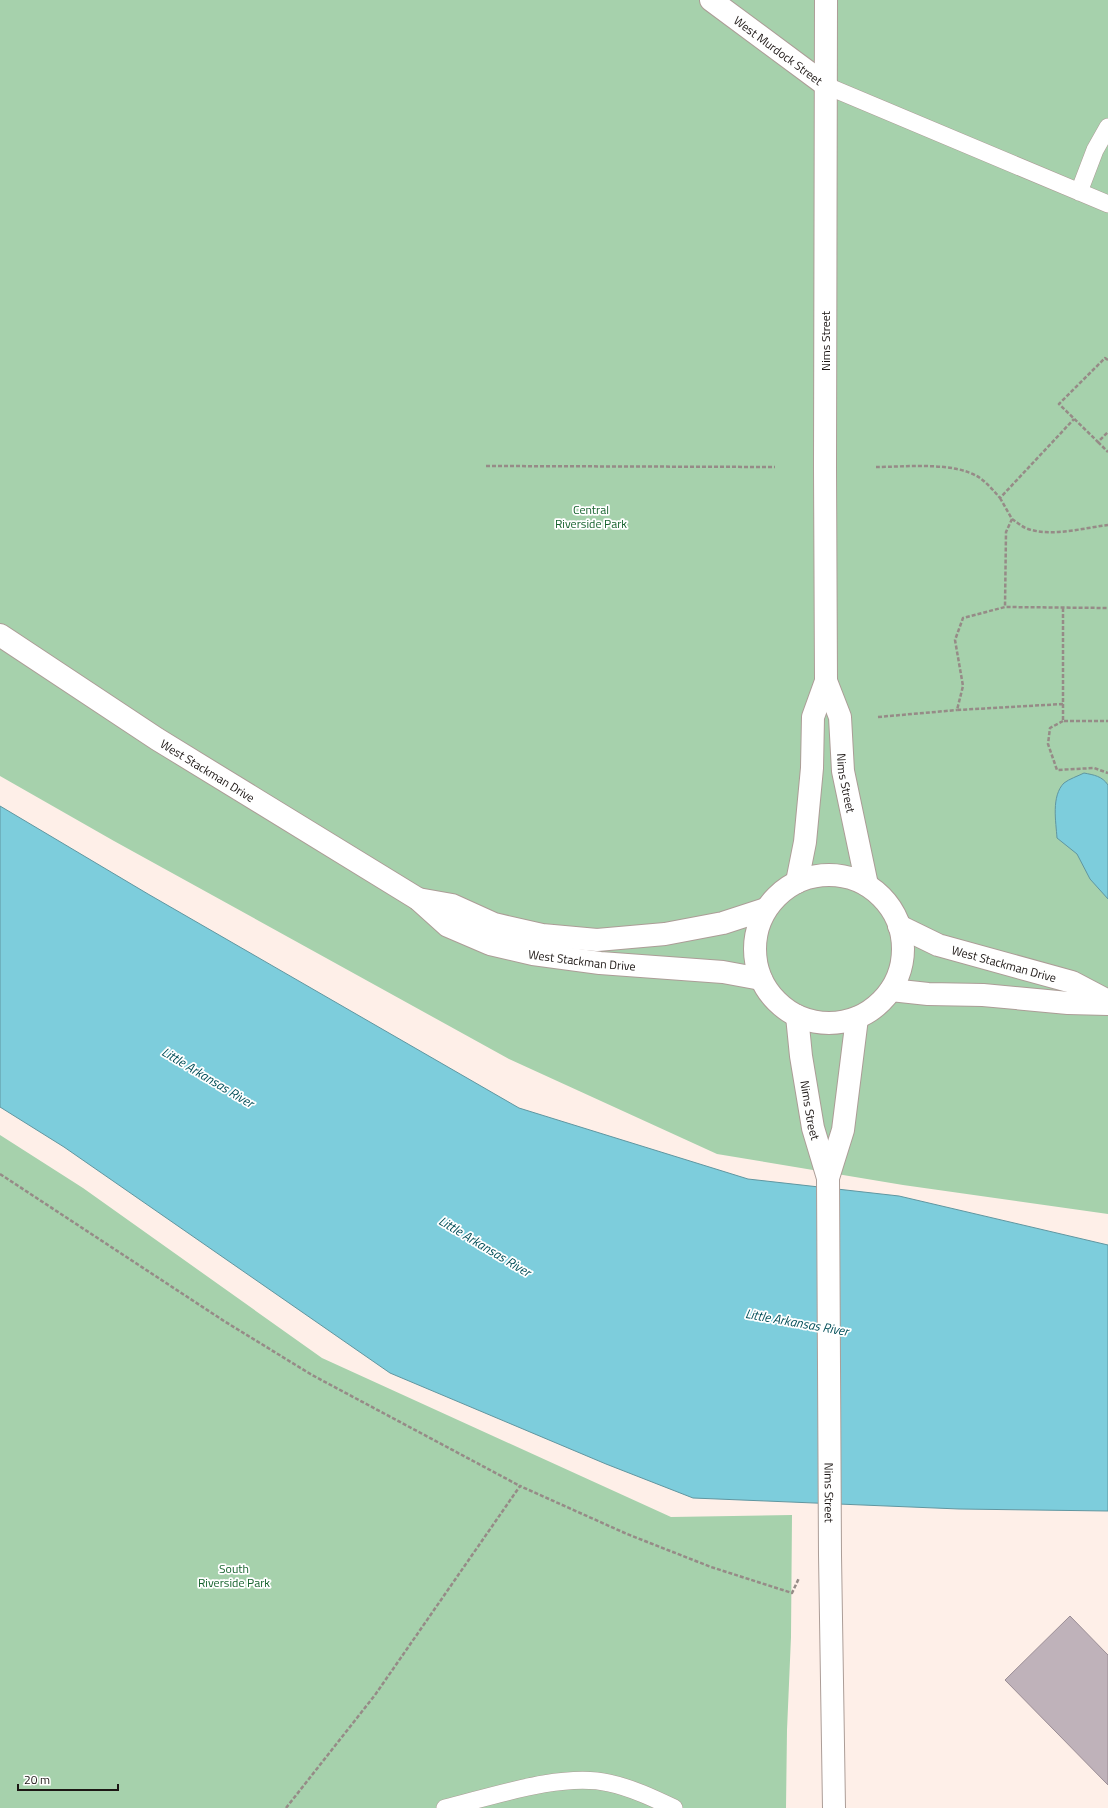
<svg xmlns="http://www.w3.org/2000/svg" width="1108" height="1808" viewBox="0 0 1108 1808" font-family="'Titillium Web',sans-serif">
<style>
.park{fill:#a6d1ac}
.water{fill:#7dcddc;stroke:#6096a0}
.building{fill:#bfb2ba;stroke:#9a8d95}
.lines{fill:none;stroke-linecap:round;stroke-linejoin:round}
.lane-casing{stroke:#ac9d97;stroke-width:18}
.street-casing{stroke:#ac9d97;stroke-width:24}
.secondary-casing{stroke:#ac9d97;stroke-width:24}
.path{stroke:#968b87;stroke-width:2.5;stroke-dasharray:4 2;stroke-linecap:butt}
.lane{stroke:#fff;stroke-width:17}
.street{stroke:#fff;stroke-width:22}
.secondary{stroke:#fff;stroke-width:22}
.labels{text-anchor:middle;dominant-baseline:central;stroke-width:3.5;stroke-linejoin:round;paint-order:stroke}
.street-label{font-size:12px;fill:#1c1614;stroke:#fff}
.park-label{font-size:12px;fill:#16622d;stroke:#fff}
.water-label{font-size:13px;font-style:italic;fill:#05505a;stroke:#fff}
</style>
<rect width="100%" height="100%" fill="#feefe8"/>
<path class="park" d="M0,0H1108V1214L903,1185L717,1154L509,1059L114,841L0,776Z
M0,1135L83,1188L322,1358L671,1517L792,1515L791,1637L787,1730L786,1808H0Z"/>
<path class="water" d="M1084,773C1094,775 1102,776 1108,785V899L1090,879L1077,854L1057,838C1056,822 1051,796 1064,783C1069,779 1078,776 1084,773Z
M0,806L148,894L519,1108L748,1179L899,1196L1108,1245V1511L959,1509L693,1498L606,1464L390,1373L64,1147L0,1107Z"/>
<path class="building" d="M1070,1616L1108,1655V1785L1005,1680Z"/>
<g class="lines">
<g class="lane-casing">
<path id="lane" d="M827,86L1108,204
M1079,192L1095,150L1108,127
M445,1808C491,1797 562,1772 609,1783C632,1788 653,1798 674,1808"/>
</g>
<g class="street-casing">
<g id="street">
<path id="s1" d="M711,0L827,86"/>
<path id="s2" d="M0,635L157,739L418,899L448,926L490,944L533,954L600,963L723,972L761,979"/>
<path d="M418,899L452,905L494,924L542,935L597,940L665,934L723,923L766,909"/>
<path id="s3" d="M899,926L938,945L1072,982L1108,1001"/>
<path d="M891,990L928,994L983,995L1068,1003L1108,1004"/>
</g>
</g>
<g class="secondary-casing">
<g id="secondary">
<path id="s4" d="M826,0L825,468L826,681L840,717L843,771L867,885"/>
<circle cx="829" cy="949" r="74"/>
<path d="M797,882L805,842L812,768L813,717L826,681"/>
<path id="s5" d="M797,1016L801,1056L813,1128L828,1178L830,1555L834,1808"/>
<path d="M828,1178L843,1130L857,1018"/>
</g>
</g>
<path class="path" d="M1108,360L1105,358L1059,404L1098,442L1108,432
M1098,442L1108,452
M486,466L775,467
M876,467C906,467 955,461 980,478C987,483 994,491 1000,498L1074,419
M1000,498L1012,519L1006,532L1005,607
M1012,519C1017,522 1022,527 1028,529C1053,537 1083,528 1108,525
M1063,608V721H1108
M1063,704L957,710L963,686L955,640L963,618L1005,607L1108,608
M878,717L957,710
M1063,721L1050,728L1048,744L1057,770L1094,768L1108,773
M0,1174L224,1321L312,1375L520,1486
M286,1808L375,1695L520,1486L627,1534L711,1567L792,1593L799,1578"/>
<use href="#lane" class="lane"/>
<use href="#street" class="street"/>
<use href="#secondary" class="secondary"/>
</g>
<g class="labels">
<g class="street-label">
<text stroke="none"><textPath href="#s1" startOffset="84">West Murdock Street</textPath></text>
<text transform="translate(825 341) rotate(-90)">Nims Street</text>
<text stroke="none"><textPath href="#s2" startOffset="248">West Stackman Drive</textPath></text>
<text stroke="none"><textPath href="#s4" startOffset="786">Nims Street</textPath></text>
<text stroke="none"><textPath href="#s2" startOffset="674">West Stackman Drive</textPath></text>
<text stroke="none"><textPath href="#s3" startOffset="112">West Stackman Drive</textPath></text>
<text stroke="none"><textPath href="#s5" startOffset="95">Nims Street</textPath></text>
<text stroke="none"><textPath href="#s5" startOffset="480">Nims Street</textPath></text>
</g>
<g class="park-label">
<text x="591" y="509">Central<tspan x="591" dy="14">Riverside Park</tspan></text>
<text x="234" y="1568">South<tspan x="234" dy="14">Riverside Park</tspan></text>
</g>
<g class="water-label">
<text transform="translate(208 1077) rotate(31)">Little Arkansas River</text>
<text transform="translate(485 1246) rotate(31)">Little Arkansas River</text>
<text transform="translate(797 1322) rotate(10)">Little Arkansas River</text>
</g>
</g>
<path d="M18 1784v6h100v-6" fill="none" stroke="#1c1614" stroke-width="2"/>
<text x="24" y="1784" font-size="12" fill="#1c1614" stroke="#ffffff" stroke-width="3" paint-order="stroke">20 m</text>
</svg>
